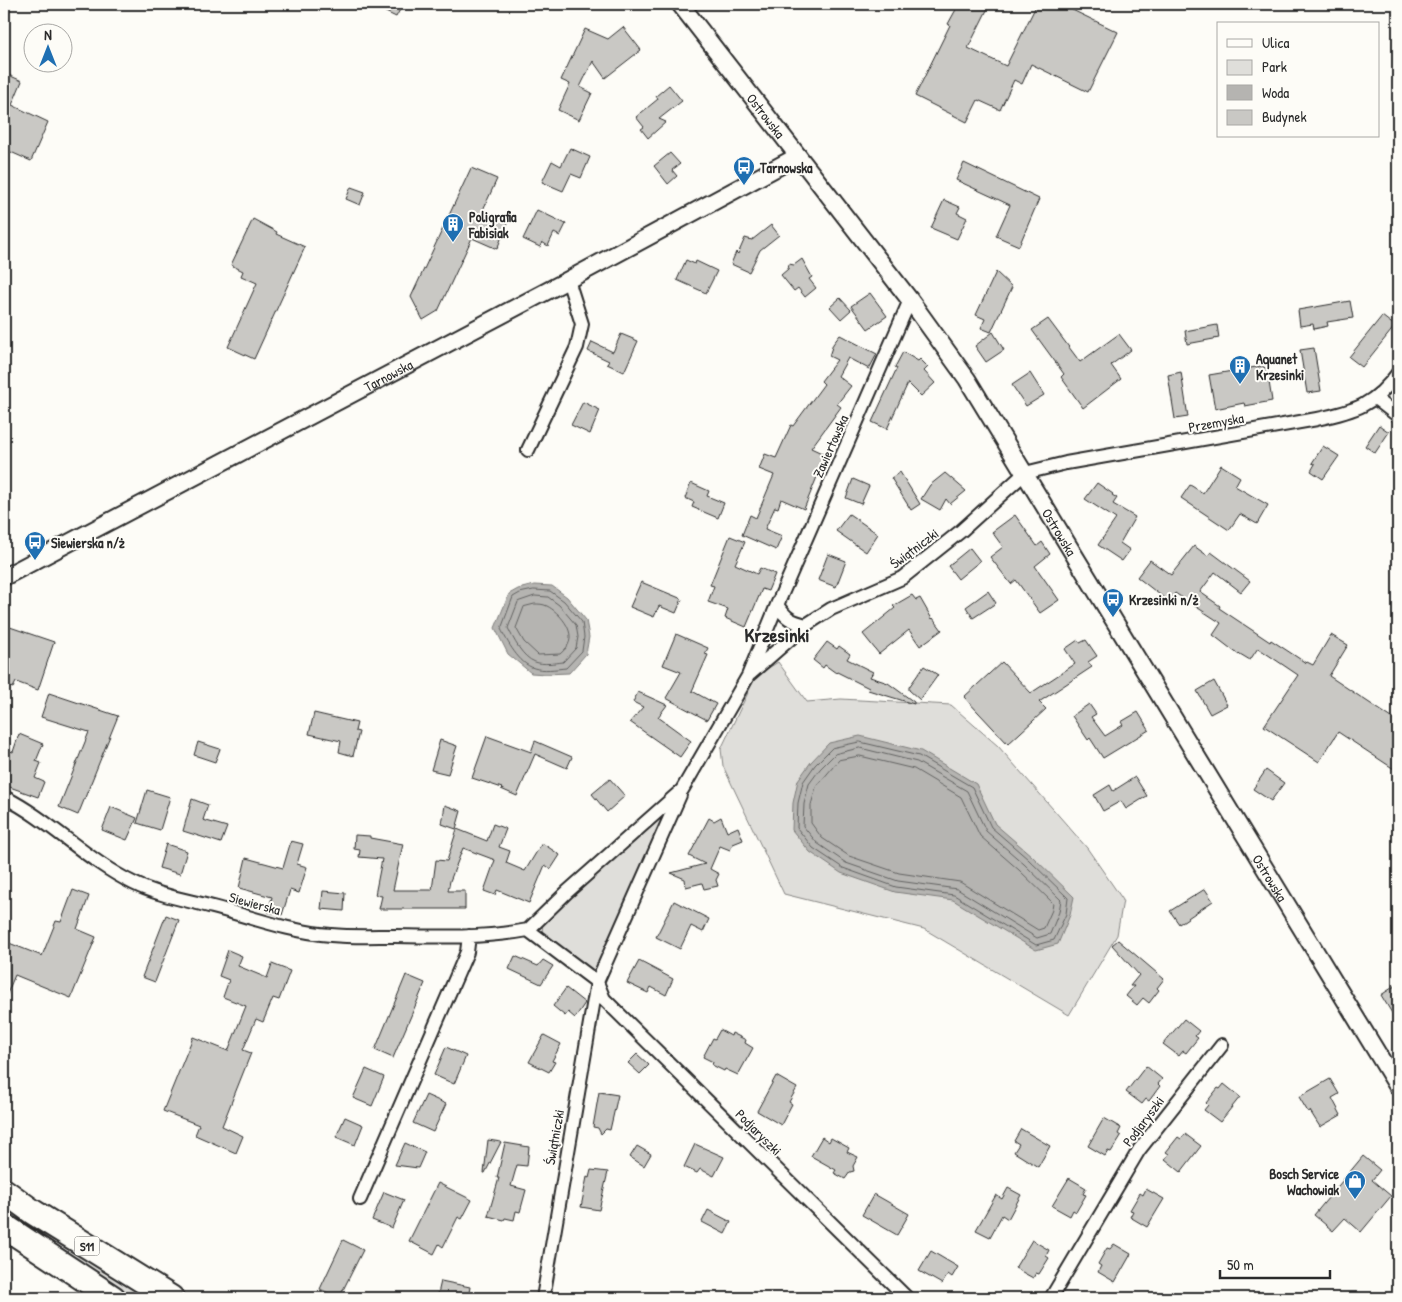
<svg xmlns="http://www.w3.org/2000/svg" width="1402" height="1302" viewBox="0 0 1402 1302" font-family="'Patrick Hand',sans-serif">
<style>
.green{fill:#dfdeda;stroke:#858482}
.water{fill:#b5b4b1;stroke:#7e7d7b}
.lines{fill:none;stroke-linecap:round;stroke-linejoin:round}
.shore{stroke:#626261;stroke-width:1}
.building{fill:#c9c8c4;stroke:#2b2b2b}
.minor-casing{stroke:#2b2b2b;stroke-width:16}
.tertiary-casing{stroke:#2b2b2b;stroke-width:20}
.motorway-casing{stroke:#2b2b2b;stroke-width:28}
.minor{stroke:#fdfcf7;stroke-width:12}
.tertiary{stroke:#fdfcf7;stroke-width:16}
.motorway{stroke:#fdfcf7;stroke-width:24}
.labels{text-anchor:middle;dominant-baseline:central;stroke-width:4;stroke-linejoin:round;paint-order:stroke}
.shield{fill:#fdfcf7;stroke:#6a6a68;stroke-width:1}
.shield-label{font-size:12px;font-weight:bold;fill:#2b2b2b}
.street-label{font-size:14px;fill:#2b2b2b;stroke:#fdfcf7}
.poi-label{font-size:14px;font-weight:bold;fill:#2b2b2b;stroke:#fdfcf7;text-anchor:start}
.district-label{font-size:19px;font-weight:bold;fill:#2b2b2b;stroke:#fdfcf7}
</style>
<rect width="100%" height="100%" fill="#fdfcf7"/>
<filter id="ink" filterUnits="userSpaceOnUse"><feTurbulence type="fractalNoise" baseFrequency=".02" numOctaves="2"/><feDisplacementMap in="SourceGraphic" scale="10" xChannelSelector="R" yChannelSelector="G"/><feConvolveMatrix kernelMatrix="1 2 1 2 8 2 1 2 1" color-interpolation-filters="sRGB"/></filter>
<g filter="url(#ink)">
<path class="green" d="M778,662L807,702L841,699L951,705L998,746L1087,848L1123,900L1117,935L1069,1015L924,929L784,894L723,766L721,749L756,676Z
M667,813L594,972L542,936L543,919L574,891Z
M4,1202L155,1298H131L4,1215Z"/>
<path class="water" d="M534,585L552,586L567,597L586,620L589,637L586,654L569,673L546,674L531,673L508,654L495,628L509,594L518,589Z
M860,736L921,751L976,784L995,824L1032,856L1074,897L1070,915L1058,944L1036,950L953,900L895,892L841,873L810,852L792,830L793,803L798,780L811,762L829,743Z"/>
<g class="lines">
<path class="shore" d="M534,590L550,591L564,601L582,622L584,637L582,651L566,668C556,669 543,671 534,668C519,664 507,641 501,629L513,597L520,593Z
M535,596L548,597L559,605L576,625L578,637L576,648L563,662C555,663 543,665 535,662C522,657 514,640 508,628L518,602Z
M535,604C539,604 543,604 547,606C559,612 576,631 568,645C567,648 562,652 560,654L538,655L524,642L516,628L524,607Z
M860,742L919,756L972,787L991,827L1028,859L1068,898L1066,914L1054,940L1036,945L954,895L896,887L843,868L813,848L797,828L798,803L803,782L815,765L832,748Z
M860,748L917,762L967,791L986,831L1024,864L1061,900L1059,912L1050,934L1037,938L957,889L898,881L846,863L817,843L803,826L804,804L809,784L820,769L835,754Z
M860,756L914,769L961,797L980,836L1019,870L1053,903L1052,910L1044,928L1038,930L960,882L899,873L849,856L822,838L811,823V805L816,787L839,760Z"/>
</g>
<path class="building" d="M369,4H403L396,17Z
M959,4H990L968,48L1006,66L1037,4H1060L1118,32L1088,92L1031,64L1022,84L1014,80L1000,110L978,100L967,122L915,96L950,25L948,24Z
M623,27L641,50L605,78L593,61L580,87L592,93L579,120L558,110L570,84L561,80L585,29L608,39Z
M4,73L22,81L12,105L48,122L31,161L4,149Z
M669,85L682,101L659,119L666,122L648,138L641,129L644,127L636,117L658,99L656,96Z
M570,148L590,157L581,178L571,174L563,191L542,182L552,161L561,166Z
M670,153L680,164L672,170L677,176L668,184L654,166Z
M964,163L1039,199L1019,246L996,236L1010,205L956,180Z
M471,168L497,179L482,212L508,222L497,249L472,238L438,311L423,320L411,297Z
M351,187L365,192L360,205L346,199Z
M944,200L960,207L957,213L967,218L957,239L931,228Z
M537,210L566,224L560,236L554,233L548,246L542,242L540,247L523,239Z
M253,219L277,232L276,234L305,247L254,359L228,347L257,283L241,276L243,271L231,265Z
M771,225L779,235L760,250L749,272L731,264L736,252L738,254L745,238L752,240Z
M802,259L812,277L809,279L816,288L805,297L798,288L794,291L781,275L788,269L789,264L794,265Z
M686,260L695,264L696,261L717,271L706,293L677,280Z
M996,272L1012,287L991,332L981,328L985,319L976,315Z
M870,293L887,316L868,329L851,306Z
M840,298L851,310L841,319L830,307Z
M1350,301L1353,318L1327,322L1328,326L1314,329L1313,324L1300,326L1298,310Z
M1382,316L1395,326L1362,367L1349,357Z
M1048,319L1080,362L1119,334L1131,350L1111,365L1121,379L1083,408L1061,377L1064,374L1032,330Z
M1217,325L1219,338L1187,344L1185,331Z
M993,332L1004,350L986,362L975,346Z
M621,334L638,341L624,372L607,364L609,361L588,351L592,342L613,352Z
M840,335L877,354L869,369L848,358L838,376L851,386L837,404L841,407L811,448L828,456L819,472L804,509L781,499L778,508L775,507L765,529L782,536L776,550L742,535L750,515L756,518L774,475L759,469L765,454L776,458L791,425L793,426L824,384L821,381L837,360L829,356L833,344Z
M1314,348L1321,391L1307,393L1300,350Z
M903,352L918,361L920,359L928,367L924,371L935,383L921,396L908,383L887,429L872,422L897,368L895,367Z
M1262,366L1267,369L1272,401L1245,406L1244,403L1215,409L1209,375Z
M1181,372L1188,417L1175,419L1168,375Z
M1030,373L1044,395L1026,406L1012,385Z
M583,402L600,410L590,434L571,425Z
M1379,425L1389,432L1375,453L1365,446Z
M1323,446L1339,456L1323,479L1311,471L1315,464L1312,463Z
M1221,465L1240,477L1235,486L1268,505L1257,524L1240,514L1229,530L1181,498L1190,485L1203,493Z
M900,472L920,504L911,510L891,478Z
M945,473L966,491L950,504L946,499L940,510L921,499L930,485Z
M853,479L869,486L861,504L846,498Z
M691,483L709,491L707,496L724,503L718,518L692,507L694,502L685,498Z
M1097,483L1113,494L1112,495L1117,498L1113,504L1135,517L1120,543L1130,550L1122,561L1098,545L1116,519L1085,499Z
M849,514L878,534L866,552L836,531Z
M1015,515L1037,546L1042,542L1050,554L1035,566L1059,600L1040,613L1016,580L1011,584L990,557L1003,547L992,532Z
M730,536L745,542L735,564L757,574L760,568L775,574L768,591L762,589L746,627L725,618L728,609L708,602L714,586L710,585Z
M1194,546L1208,556L1211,552L1250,581L1241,592L1215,572L1200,592L1220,606L1219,608L1270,642L1271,640L1306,663L1307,662L1313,665L1331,635L1348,645L1329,676L1398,722V762L1394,769L1338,732L1319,762L1264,726L1298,675L1258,648L1250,660L1240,654L1239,655L1213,635L1221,623L1175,593L1169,602L1137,577L1150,560L1171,575Z
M970,548L980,561L958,579L948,566Z
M828,554L846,561L836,587L818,580Z
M641,582L682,599L676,613L659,606L654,617L630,607Z
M988,591L996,603L973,618L966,607Z
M912,595L916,600L920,598L932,619L933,618L942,630L920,646L909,630L879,654L863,634L895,608L893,606Z
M4,625L54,642L38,690L16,682L13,688L4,685Z
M676,634L708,648L705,654L708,655L692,691L716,704L707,720L666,698L681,672L663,665Z
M1078,640L1080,643L1086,640L1097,656L1088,662L1092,667L1039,702L1046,709L1008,744L964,697L1002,662L1031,693L1075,664L1065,649Z
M827,642L837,649L839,646L850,654L847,659L873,672L870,677L888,683L914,702V704L868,690L869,688L837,672L836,673L825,665L823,668L813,660Z
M924,666L938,675L920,700L909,690V687Z
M1214,681L1227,705L1210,714L1197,691Z
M638,692L667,705L658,717L691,741L680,757L630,722L643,707L633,702Z
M49,693L118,716L78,815L59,807L89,732L41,717Z
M1089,704L1096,714L1091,717L1105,736L1123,725L1121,722L1138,712L1149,730L1103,758L1090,738L1088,740L1072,716Z
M314,713L357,723L355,731L359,732L353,756L339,752L341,741L309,734Z
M19,734L43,744L36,761L41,763L35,778L44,782L38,797L4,785V749L13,752Z
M487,736L531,752L535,741L572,757L567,768L535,754L517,796L501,789L502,788L472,778Z
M440,740L457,746L448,774L431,770Z
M198,742L220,749L215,762L194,755Z
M1266,770L1284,783L1271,801L1253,789Z
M1135,777L1147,796L1126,809L1121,801L1103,811L1094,795L1110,785L1113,791Z
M610,779L625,796L607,812L592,794Z
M147,790L170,797L160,830L137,823Z
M192,799L208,805L203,820L227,827L221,843L183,831Z
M445,805L461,811L456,829L442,824Z
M111,807L137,818L127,840L102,830Z
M721,817L727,832L738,827L743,840L733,844L730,850L720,846L710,869L719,874L716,880L718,886L704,889L702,883L686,887L685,879L671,873L705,864L689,856L709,818L714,821Z
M493,824L506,829L499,847L510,851L506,863L525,871L542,843L560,855L551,869L545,865L529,903L497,890L495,895L484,891L495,860L463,848L450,881L448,891H465V909H379L382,896L375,895L382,859L359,857L360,850L354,849L355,835L370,836V838L403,844L393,890H432L436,860L447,861L457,829L487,841Z
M291,841L303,844L297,864L307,867L299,893L290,890L282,915L268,912L272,897L239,888L246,858L283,868Z
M166,844L187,851L180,874L159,868Z
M1205,889L1213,901L1179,924L1170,911Z
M73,890L89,896L77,929L96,937L71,998L15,975L4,1001V941L42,956L56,921L61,922Z
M323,891L345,893L344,911L321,909Z
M674,901L709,919L703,932L691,926L680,949L656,937Z
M166,915L179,920L155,982L142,977Z
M1118,940L1164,979L1157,988L1159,990L1149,1003L1143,998L1137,1005L1126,996L1134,986H1130L1139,975L1112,945Z
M228,950L242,956L238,966L267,978L272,964L290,971L279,1000L273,998L263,1022L256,1019L243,1050L251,1053L222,1126L243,1136L236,1153L195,1135L199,1125L163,1111L193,1037L228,1051L246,1006L223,997L229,980L219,976Z
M515,956L538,966L543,960L553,966L541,984L509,969Z
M639,961L673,979L666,995L651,987L648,993L627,983Z
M406,975L425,983L393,1058L375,1050Z
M1398,984V1023L1381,995Z
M566,988L585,1003L575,1018L568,1012L565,1016L553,1006Z
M1184,1019L1199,1031L1195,1036L1198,1038L1186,1053L1183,1051L1179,1056L1163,1044Z
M720,1030L731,1036L732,1033L746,1040L745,1043L753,1048L738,1075L725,1069L724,1071L712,1065L713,1062L703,1057L713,1038L715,1039Z
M544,1035L561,1044L552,1061L555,1062L549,1072L529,1062Z
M446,1047L466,1056L454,1084L434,1075Z
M637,1054L649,1065L640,1074L628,1063Z
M1146,1066L1162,1079L1158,1084L1160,1086L1149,1101L1146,1099L1142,1104L1126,1092Z
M366,1069L384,1077L372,1106L353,1098Z
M776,1076L797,1088L789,1102L792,1104L781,1125L757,1111Z
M1330,1079L1339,1094L1332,1098L1341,1115L1320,1127L1310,1111L1308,1112L1299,1097Z
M1224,1084L1240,1097L1220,1122L1204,1110L1208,1105L1206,1103L1218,1088L1220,1089Z
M599,1092L618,1095L610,1130L606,1129L601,1134L598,1128L593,1127Z
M426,1095L446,1104L433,1132L413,1123Z
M345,1117L363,1125L355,1145L336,1137Z
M1104,1118L1121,1128L1118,1134L1121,1136L1111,1152L1108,1151L1105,1156L1088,1146Z
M1021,1129L1050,1146L1038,1167L1014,1152L1019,1144L1014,1141Z
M1185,1134L1201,1146L1181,1172L1165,1159L1169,1154L1166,1152L1178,1137L1181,1139Z
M822,1137L829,1142L831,1138L849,1148L847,1152L858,1157L853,1166L854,1171L850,1172L845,1179L834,1173L836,1170L811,1156Z
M488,1140L501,1142L485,1173H484Z
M405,1143L425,1152L418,1168L395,1165Z
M505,1143L529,1147L527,1166L517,1165L511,1186L526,1190L520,1212L516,1211L514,1220L505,1218L504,1220L488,1216L499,1178H497Z
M695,1144L724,1157L714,1176L700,1169L697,1173L684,1167Z
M637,1146L651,1154L644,1166L630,1157Z
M1363,1156L1380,1170L1372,1180L1391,1196L1361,1232L1345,1218L1333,1231L1314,1215Z
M591,1170L608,1172L599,1210L581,1207L587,1177L589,1178Z
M1069,1178L1086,1188L1083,1194L1086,1195L1076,1212L1073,1210L1070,1216L1052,1206Z
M438,1183L472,1200L462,1219L458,1217L443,1247L439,1244L434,1254L409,1241Z
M1008,1188L1021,1195L1008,1219L1002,1215L990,1237L976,1230L996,1195L1002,1199Z
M1146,1189L1164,1199L1147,1227L1130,1217L1133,1211L1130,1210L1140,1193L1143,1195Z
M384,1192L404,1200L392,1228L372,1220Z
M874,1194L909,1214L897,1235L862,1215Z
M708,1210L731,1222L725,1234L702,1222Z
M343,1240L363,1250L339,1298L320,1289Z
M1032,1240L1049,1250L1046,1256L1049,1258L1039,1274L1036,1273L1033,1278L1015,1268Z
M1114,1244L1131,1254L1115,1282L1098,1272L1101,1266L1098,1264L1107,1248L1110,1249Z
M931,1251L958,1267L952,1277L948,1274L942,1284L919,1271Z
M441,1281L470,1287L468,1298H437Z"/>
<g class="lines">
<g class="minor-casing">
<path id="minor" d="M1375,398L1398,416
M528,450L577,347L582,324L568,280
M777,605C786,618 790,621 806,625
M750,674L806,625L831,609L902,578L961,531L1025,473L1066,463L1317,419C1355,411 1375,405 1398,373
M4,797C50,820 86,860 133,883C157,895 187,900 213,907C251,917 291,932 331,935C352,937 374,936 395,936C440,937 485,938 528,930
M528,930L567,892L682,790L748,676L777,605L910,300
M528,930L597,982
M597,982L604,999L907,1298
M360,1199L467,952L469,936
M4,1297L6,1298
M543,1298L597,982L680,795
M1051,1298L1139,1150L1222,1045"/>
</g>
<g class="tertiary-casing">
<g id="tertiary">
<path id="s1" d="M680,4L910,300L967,379L1398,1087"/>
<path id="s2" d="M4,577L568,280L798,156"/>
</g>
</g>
<g class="motorway-casing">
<path id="motorway" d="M4,1191L33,1212L171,1298
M4,1226L113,1298"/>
</g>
<use href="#minor" class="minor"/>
<use href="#tertiary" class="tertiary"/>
<use href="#motorway" class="motorway"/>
</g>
</g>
<defs>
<g id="bus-pin" transform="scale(1.125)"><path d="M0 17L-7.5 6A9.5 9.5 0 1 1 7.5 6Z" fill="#1f6fb2" stroke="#fdfcf7"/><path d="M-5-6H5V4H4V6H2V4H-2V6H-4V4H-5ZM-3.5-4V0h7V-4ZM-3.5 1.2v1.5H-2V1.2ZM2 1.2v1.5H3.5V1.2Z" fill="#fff"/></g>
<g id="building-pin" transform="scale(1.125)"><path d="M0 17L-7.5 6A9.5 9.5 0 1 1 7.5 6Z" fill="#1f6fb2" stroke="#fdfcf7"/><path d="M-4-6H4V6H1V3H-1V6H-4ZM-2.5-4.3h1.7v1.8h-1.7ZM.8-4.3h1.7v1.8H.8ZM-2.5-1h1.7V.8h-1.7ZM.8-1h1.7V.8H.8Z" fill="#fff"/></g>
<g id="shop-pin" transform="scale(1.125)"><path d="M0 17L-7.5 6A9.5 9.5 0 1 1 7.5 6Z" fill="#1f6fb2" stroke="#fdfcf7"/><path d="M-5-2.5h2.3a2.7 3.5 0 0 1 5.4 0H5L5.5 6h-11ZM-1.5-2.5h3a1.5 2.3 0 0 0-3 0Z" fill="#fff"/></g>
</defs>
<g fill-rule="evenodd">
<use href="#bus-pin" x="744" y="167"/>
<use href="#building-pin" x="453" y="224"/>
<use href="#building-pin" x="1240" y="366"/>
<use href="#bus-pin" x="35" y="542"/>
<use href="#bus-pin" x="1113" y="599"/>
<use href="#shop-pin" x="1355" y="1181"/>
</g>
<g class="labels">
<rect class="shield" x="74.5" y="1236.5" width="25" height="19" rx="4"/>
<g class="shield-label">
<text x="87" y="1246">S11</text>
</g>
<g class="street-label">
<text stroke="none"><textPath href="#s1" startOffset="141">Ostrowska</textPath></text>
<text stroke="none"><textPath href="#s2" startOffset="434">Tarnowska</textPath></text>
<text transform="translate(1216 422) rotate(-10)">Przemyska</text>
<text transform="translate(830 446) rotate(-66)">Zawiertowska</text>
<text stroke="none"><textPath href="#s1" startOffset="651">Ostrowska</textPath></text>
<text transform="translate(914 548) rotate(-37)">Świątniczki</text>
<text stroke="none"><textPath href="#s1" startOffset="1056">Ostrowska</textPath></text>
<text transform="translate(255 903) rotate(15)">Siewierska</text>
<text transform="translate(1143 1121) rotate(-53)">Podjaryszki</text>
<text transform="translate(759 1132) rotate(45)">Podjaryszki</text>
<text transform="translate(554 1137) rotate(-80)">Świątniczki</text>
</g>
<g class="poi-label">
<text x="760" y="167">Tarnowska</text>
<text x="469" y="216">Poligrafia<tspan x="469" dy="16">Fabisiak</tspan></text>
<text x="1256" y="358">Aquanet<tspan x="1256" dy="16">Krzesinki</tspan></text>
<text x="51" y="542">Siewierska n/ż</text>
<text x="1129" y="599">Krzesinki n/ż</text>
<text x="1339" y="1173" text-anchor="end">Bosch Service<tspan x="1339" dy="16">Wachowiak</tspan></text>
</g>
<g class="district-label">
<text x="777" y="635">Krzesinki</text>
</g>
</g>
<rect width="1402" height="1302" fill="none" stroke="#fdfcf7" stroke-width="20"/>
<rect x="10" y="10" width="1382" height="1282" fill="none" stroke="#2b2b2b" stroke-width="2" filter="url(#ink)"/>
<rect x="1217" y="22" width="162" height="115" fill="#fdfcf7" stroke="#a9a8a5"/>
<rect x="1227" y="39" width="25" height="8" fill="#fdfcf7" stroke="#a9a8a5"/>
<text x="1262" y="48" font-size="15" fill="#2b2b2b">Ulica</text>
<rect x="1227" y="60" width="25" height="15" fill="#dfdeda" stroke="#a9a8a5"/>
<text x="1262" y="72" font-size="15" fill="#2b2b2b">Park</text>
<rect x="1227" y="85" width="25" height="15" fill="#b5b4b1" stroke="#a9a8a5"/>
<text x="1262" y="98" font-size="15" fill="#2b2b2b">Woda</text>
<rect x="1227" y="110" width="25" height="15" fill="#c9c8c4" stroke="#a9a8a5"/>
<text x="1262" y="122" font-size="15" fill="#2b2b2b">Budynek</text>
<g transform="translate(48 48)"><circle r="24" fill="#fdfcf7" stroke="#a9a8a5"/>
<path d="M0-4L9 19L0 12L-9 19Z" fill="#1f6fb2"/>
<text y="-8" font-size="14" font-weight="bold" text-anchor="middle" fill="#2b2b2b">N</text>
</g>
<path d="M1220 1270v8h110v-8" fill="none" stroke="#2b2b2b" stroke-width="2.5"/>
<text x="1227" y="1270" font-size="15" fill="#2b2b2b" stroke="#fdfcf7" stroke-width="4" paint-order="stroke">50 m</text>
</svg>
